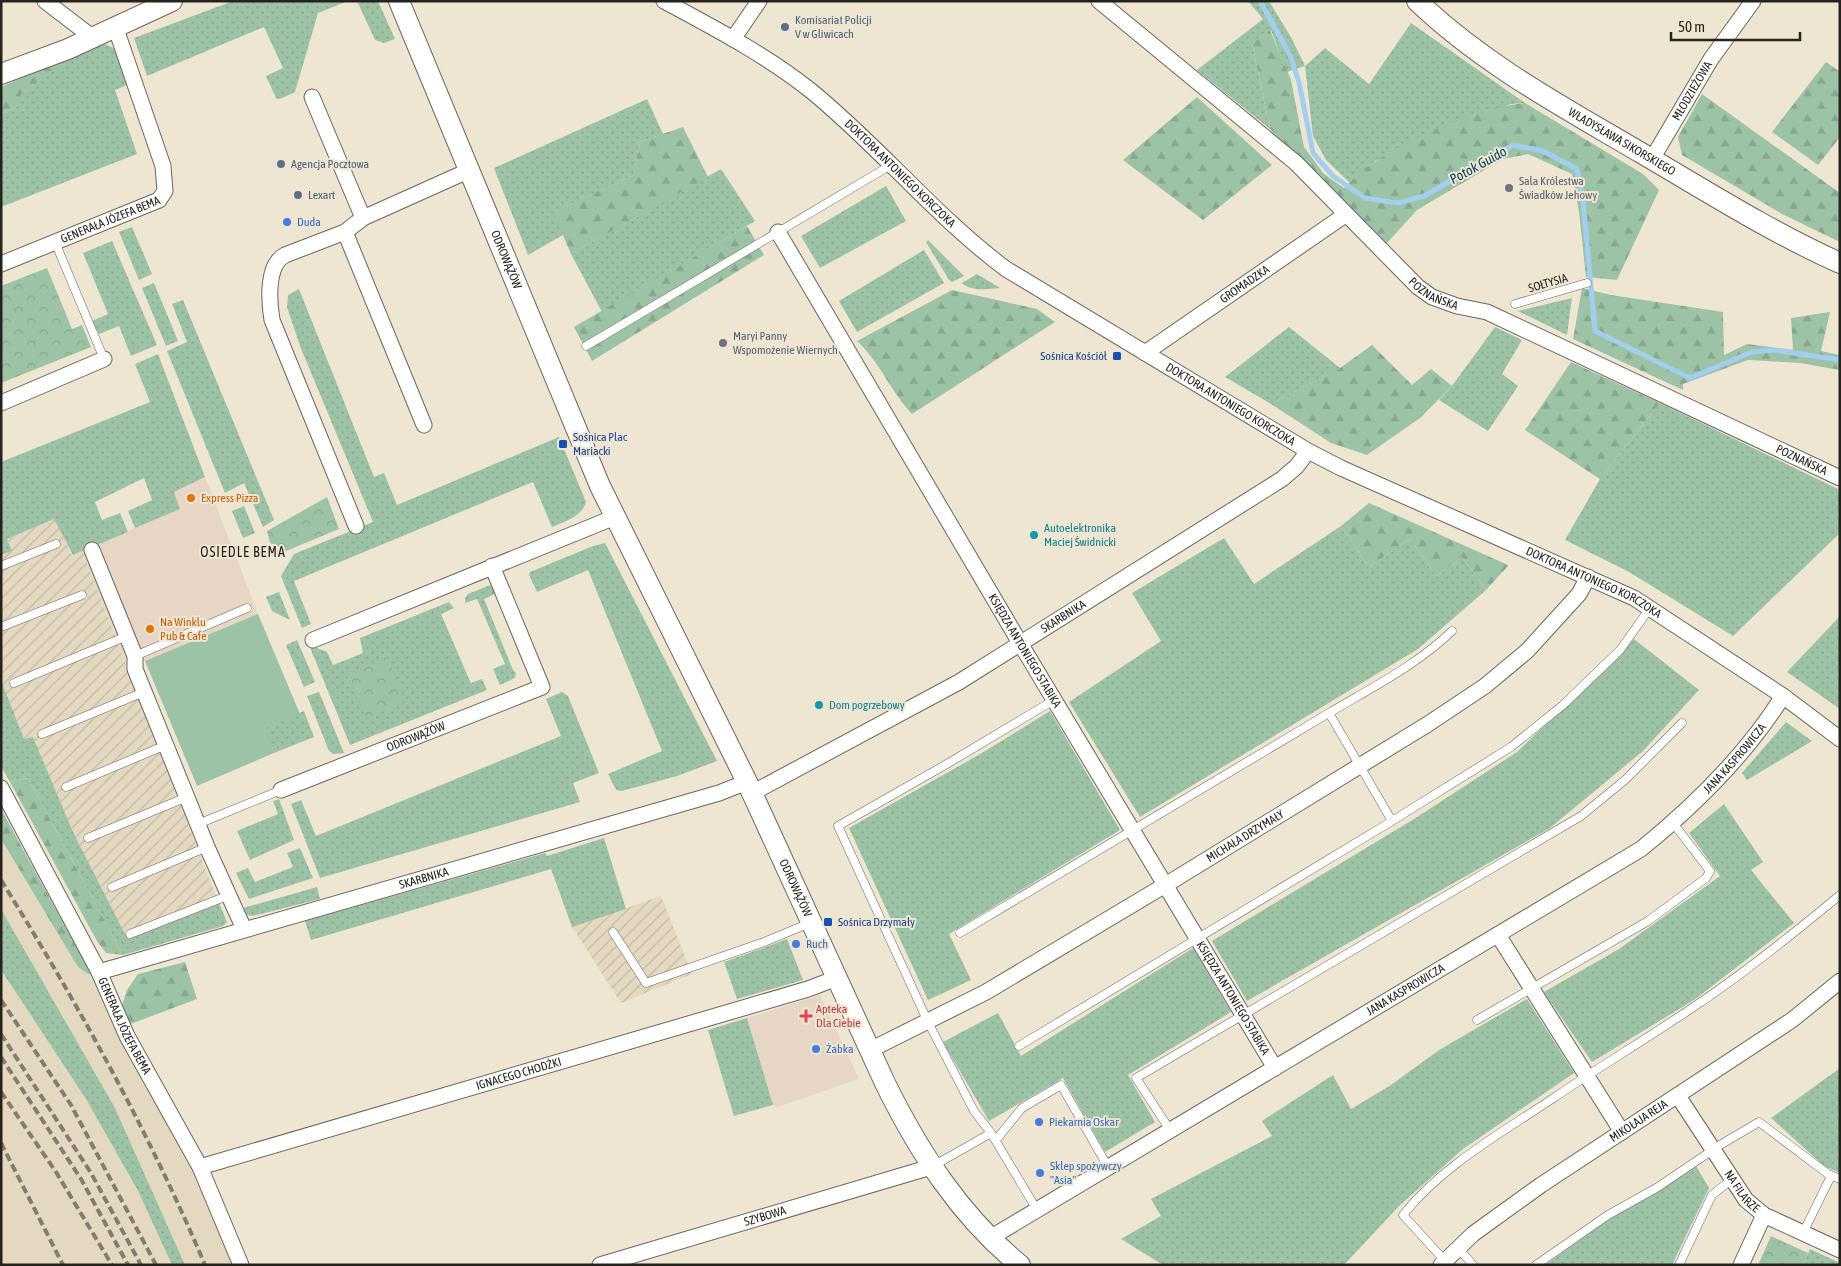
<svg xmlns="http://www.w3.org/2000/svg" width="1841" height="1266" viewBox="0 0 1841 1266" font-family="'Asap Condensed',sans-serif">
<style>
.commercial{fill:#e7d6c6}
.industrial{fill:url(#industrial-furrows)}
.built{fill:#e4d9c0}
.grass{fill:url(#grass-dots)}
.forest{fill:url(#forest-firs)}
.park{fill:url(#park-crowns)}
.pitch{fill:#9dc3a7}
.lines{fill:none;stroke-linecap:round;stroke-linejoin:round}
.stream{stroke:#a2ceef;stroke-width:5}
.lane-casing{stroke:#6e6756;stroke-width:9}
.street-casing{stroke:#6e6756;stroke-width:17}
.secondary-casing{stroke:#6e6756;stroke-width:22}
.lane{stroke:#fff;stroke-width:8}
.street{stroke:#fff;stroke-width:15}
.secondary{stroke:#fff;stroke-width:20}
.rail{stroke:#837d71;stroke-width:4;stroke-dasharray:8 4;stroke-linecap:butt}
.service-dot{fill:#5c6f8a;stroke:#eee6d3;stroke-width:2}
.worship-dot{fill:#6b7280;stroke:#eee6d3;stroke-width:2}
.shop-dot{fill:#3f7fe0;stroke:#eee6d3;stroke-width:2}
.transit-dot{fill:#1a4fb4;stroke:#eee6d3;stroke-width:2}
.food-dot{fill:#e8710a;stroke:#eee6d3;stroke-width:2}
.culture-dot{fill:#0f9aa8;stroke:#eee6d3;stroke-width:2}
.health-dot{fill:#e0444e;stroke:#eee6d3;stroke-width:2}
.labels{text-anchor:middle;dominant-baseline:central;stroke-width:4;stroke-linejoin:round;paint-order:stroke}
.service-label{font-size:12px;fill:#4e5e75;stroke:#eee6d3;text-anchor:start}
.street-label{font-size:12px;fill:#26231c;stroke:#eee6d3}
.worship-label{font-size:12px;fill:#5b616d;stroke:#eee6d3;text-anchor:start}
.shop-label{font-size:12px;fill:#366cbe;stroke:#eee6d3;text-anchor:start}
.transit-label{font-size:12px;fill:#164399;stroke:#eee6d3;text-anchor:start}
.food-label{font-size:12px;fill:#c56008;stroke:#eee6d3;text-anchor:start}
.culture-label{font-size:12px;fill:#0d838f;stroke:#eee6d3;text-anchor:start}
.health-label{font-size:12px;fill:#be3a42;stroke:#eee6d3;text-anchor:start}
.water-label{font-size:14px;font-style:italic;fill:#063e5d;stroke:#eee6d3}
.neighbourhood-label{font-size:14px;letter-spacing:1px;fill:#26231c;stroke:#eee6d3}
</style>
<defs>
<pattern id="industrial-furrows" width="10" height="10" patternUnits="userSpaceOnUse" patternTransform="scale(1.25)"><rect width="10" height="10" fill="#e4d9c0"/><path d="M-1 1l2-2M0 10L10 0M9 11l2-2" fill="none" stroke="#c3baa4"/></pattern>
<pattern id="grass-dots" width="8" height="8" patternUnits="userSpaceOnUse" patternTransform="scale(1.25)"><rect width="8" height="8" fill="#9dc3a7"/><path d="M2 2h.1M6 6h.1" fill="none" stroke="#87a78f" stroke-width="1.8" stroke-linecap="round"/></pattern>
<pattern id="forest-firs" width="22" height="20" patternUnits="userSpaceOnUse" patternTransform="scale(1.25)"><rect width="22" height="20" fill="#9dc3a7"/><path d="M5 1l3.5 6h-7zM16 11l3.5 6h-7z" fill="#87a78f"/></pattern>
<pattern id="park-crowns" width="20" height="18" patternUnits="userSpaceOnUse" patternTransform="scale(1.25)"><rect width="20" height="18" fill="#9dc3a7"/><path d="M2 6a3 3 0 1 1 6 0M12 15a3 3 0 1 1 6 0" fill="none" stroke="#87a78f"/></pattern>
</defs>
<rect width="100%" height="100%" fill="#eee6d3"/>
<path class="commercial" d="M205,477L258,614L128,668L82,551L179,509L174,492Z
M820,995L859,1079L777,1107L773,1105L747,1018Z"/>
<path class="industrial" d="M54,518L72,555L82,551L219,903L127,938L74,834L33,737L24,739L1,680V555L12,551L7,539Z
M661,896L692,974L621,1003L572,927Z"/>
<path class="built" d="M1,839L78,967L88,974L99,972L241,1265H185L115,1108L1,909Z
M1,970L86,1099L138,1191L172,1265H1Z"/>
<path class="grass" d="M233,1H348L318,13L295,92L280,99L276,98L266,76L283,68L264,27L147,76L134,38Z
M357,1H378L395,39L384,43L375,40Z
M1248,1H1269L1292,39L1305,66L1325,48L1369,84L1411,23L1525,103L1511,104L1375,161L1350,183L1326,160L1313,136L1305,66L1287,72L1271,30L1252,43L1270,129L1197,70L1263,19Z
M101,42L115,49L127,85L115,90L137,154L1,207V114L21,104V94L62,64L61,60Z
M647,99L663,134L639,142L634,175L554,212L563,235L528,255L494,168Z
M721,169L755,221L602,312L571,254Z
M886,186L906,221L820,268L801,236Z
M132,227L152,274L139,280L119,232Z
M928,240L964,276L952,282L949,280L926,242Z
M112,241L157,345L131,356L119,326L99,334L92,321L108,314L83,253Z
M924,250L944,283L857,332L839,301Z
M977,274L1000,288C986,289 972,292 962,283Z
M154,283L178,341L166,346L142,288Z
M299,289L374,477L384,473L397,505L559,437L586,502C582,517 565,521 552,527L533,482L294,581L311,624L302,628L281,576L294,554L373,522L300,346L287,307L288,295Z
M1572,298L1567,335L1518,311Z
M183,300L274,520L263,527L244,483L225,493L167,351L187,342L172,304Z
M1289,327L1340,368L1271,404L1225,377Z
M1495,327L1522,340L1502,374L1518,386L1488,431L1439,400L1452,386Z
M158,354L205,477L174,492L180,509L135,528L128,511L152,500L144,478L95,502L102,520L120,513L128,532L73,555L54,519L7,539L12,551L1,555V462L150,402L135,364Z
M1660,403L1840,490V533L1733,636L1629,572L1565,540L1600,479Z
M244,506L255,533L243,538L232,511Z
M1341,526L1369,567L1410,539L1437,576L1462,557L1486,590L1418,649L1140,817L1069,702L1161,641L1132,593L1224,538L1254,584Z
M605,543L717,761L677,776L622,791L616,790L608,774L662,751L588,570L537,592L529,575L530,572L593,546Z
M493,584L497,593L484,599L513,670L516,673L515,678L500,685L493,669L505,664L477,599L465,603V598L468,594Z
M279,592L290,620L272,611L266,597Z
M449,602L454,608L441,614L469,679L471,683L482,679L487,690L350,745L309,645L327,652L333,665L363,653L360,638Z
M1840,616V709L1787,672Z
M1634,639L1699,690L1643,751L1550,828L1247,1001L1212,941L1414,819L1517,752Z
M297,640L315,682L304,687L286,645Z
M1,680L24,739L33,737L74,834L127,938L219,903L227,922L223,926L123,955L28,778L10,782L1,766Z
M319,692L344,753L334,754L329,751L307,696Z
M562,692L568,696L599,773L573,783L580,802L320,878L291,804L301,800L316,836L561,736L546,699Z
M304,711L314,737L274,753L263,729Z
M1050,711L1120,830L949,934L971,980L928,1000L849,828L982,753Z
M1786,722L1812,741L1747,780L1742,773Z
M279,799L294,840L250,860L237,831L278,814L273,801Z
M1724,804L1763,862L1751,870L1794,923L1694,1000L1592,1062L1544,992L1619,949L1720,876L1689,833Z
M604,838L626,909L572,927L551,869L311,940L305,921L545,853L547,856Z
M300,848L313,878L249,899L236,873L248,868L255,882L293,867L287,853Z
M317,887L320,899L253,916L247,915L243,908Z
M1,909L115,1108L185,1265H172L138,1191L86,1099L1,970Z
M787,939L803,980L737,999L724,962Z
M1193,948L1231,1012L1128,1075L1155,1122L1105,1152L1063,1078L989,1121L943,1042L998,1013L1021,1056Z
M1527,999L1574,1073L1463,1149L1399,1206L1344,1265H1163L1121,1239L1161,1216L1151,1199L1272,1136L1262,1121L1333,1075L1351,1109L1391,1085L1439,1050Z
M747,1018L773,1105L734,1116L708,1030Z
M1840,1068V1173L1824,1166L1771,1118Z
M1696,1166L1709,1188L1672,1265H1545L1600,1225Z
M1810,1249L1840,1263V1265H1803Z"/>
<path class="forest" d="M1270,30L1291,80L1304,147L1324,174L1344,188C1354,179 1364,168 1376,161C1410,138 1483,106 1525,103L1643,174L1659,190L1617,280L1586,277L1579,212L1572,174L1528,154L1503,159L1417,210L1386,244L1270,129L1252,43Z
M61,60L63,64L21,94V104L1,114V87Z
M1826,62L1840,72V137L1818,165L1772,132Z
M1702,94L1840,193V242L1782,214L1682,155L1678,137Z
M1197,97L1272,165L1203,220L1123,160Z
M683,127L708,177L571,254L553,212L634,175L639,142Z
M747,226L764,255L592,361L574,327Z
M1582,288L1611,295L1723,312L1724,355L1747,344L1793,350L1791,318L1830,312L1821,351L1840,355V370L1800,363L1748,360L1683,384V390L1573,339Z
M952,290L1037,309L1055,322L912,414C891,392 880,362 857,341Z
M1372,345L1412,385L1431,369L1452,386L1420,418L1367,455L1331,443L1271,404L1340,368Z
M1571,362L1660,403L1600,479L1525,430Z
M1369,503L1508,565V566L1486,590L1462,557L1437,576L1410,539L1369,567L1341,526Z
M28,778L123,955L106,953L97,941L10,782Z
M1,809L91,974H88L78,967L1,839Z
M185,962L197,999L128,1025L121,1008L127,990L138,974Z"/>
<path class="park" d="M47,268L72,329L82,325L91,347L1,383V286Z
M327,497L339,529L286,551L270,543L267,531Z
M387,657L405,702L366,718L347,674Z
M1771,1236L1808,1253L1803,1265H1758Z"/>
<path class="pitch" d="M258,614L300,714L264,729L274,753L197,786L145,661Z"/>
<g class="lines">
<path class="stream" d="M1260,1L1290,55L1299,82L1313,153L1333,176L1365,198L1398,203L1424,196L1513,145L1543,151L1577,169L1583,200L1595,331L1690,378L1752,352L1774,350L1840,360"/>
<g class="lane-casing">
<path id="lane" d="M55,242L104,359
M1515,304L1587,283
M586,346L891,165
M1,566L56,544
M1,627L82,595
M135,656L247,608
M14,683L127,636
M1329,713C1371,688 1417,665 1452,631
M42,734L144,692
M66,787L166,745
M198,824L281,790
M88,838L187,797
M112,887L207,847
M613,932L646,983L764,942L810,923
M960,933L1329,713L1392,821
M130,934L227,896
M1477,1020L1648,921L1706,878L1710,871L1673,823
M1019,1046L1392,821L1511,747L1563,705L1620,650L1650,608
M1170,1130L1136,1078L1581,816L1625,780L1682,723
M996,1140L1022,1108L1061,1085L1108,1167
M933,1166L991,1133
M1037,1210L991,1133L974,1111L928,1022L838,826L952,761L1054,700
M1803,1233L1831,1176
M1458,1248L1473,1265
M1445,1261L1403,1215C1442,1166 1501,1133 1552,1099C1599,1067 1648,1038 1695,1006C1746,972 1793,934 1840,895
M1536,1265L1608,1215L1658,1187L1720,1145L1759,1122L1828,1174L1840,1179
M1679,1265L1712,1195L1731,1180"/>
</g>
<g class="street-casing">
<g id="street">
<path d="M45,1L92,37"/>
<path id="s1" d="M664,1C714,28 766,55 810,90C879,146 935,216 1006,269L1308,451L1341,468L1634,598L1783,696L1840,739"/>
<path id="s2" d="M1099,1L1296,163L1418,287L1432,297L1457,306L1487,312L1840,478"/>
<path d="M733,39L759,1"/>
<path d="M312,97L363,218"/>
<path id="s3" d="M1652,159L1711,59L1753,1"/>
<path d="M345,232L424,425"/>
<path id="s4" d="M778,232L1020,643L1275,1068"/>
<path id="s5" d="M1,264L159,200L165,191L163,166L115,26"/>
<path id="s6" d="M1145,353L1345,215"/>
<path d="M1,403L104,359"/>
<path d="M356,526L272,320C269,302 266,265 285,255L345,232L363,218L470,170"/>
<path d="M92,550L135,656V669L207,847L244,929"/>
<path d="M313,640L615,517"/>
<path id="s7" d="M1,788L99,972L127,1036L200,1167L241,1265"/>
<path id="s8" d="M281,790L542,687L492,566"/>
<path id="s9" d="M752,793L959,682L1282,479L1297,466L1308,451"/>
<path d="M1498,935L1622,1132"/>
<path id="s10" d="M99,972L719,793L747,782"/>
<path id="s11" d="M870,1050L986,992L1167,884L1428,724L1485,686L1527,651L1579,594L1588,577"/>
<path id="s12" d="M1678,1096L1746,1200L1764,1215L1840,1250"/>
<path id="s13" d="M200,1167L808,989L837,978"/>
<path id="s14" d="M990,1238L1641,849C1694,806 1746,755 1783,696"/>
<path id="s15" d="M600,1265L931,1167"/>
<path id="s16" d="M1441,1265L1473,1234L1541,1185L1792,1020L1840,981"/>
<path d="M1741,1265L1764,1215"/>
</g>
</g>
<g class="secondary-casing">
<g id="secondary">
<path id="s17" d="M399,1L600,486L747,782L885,1083C919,1152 960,1216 1020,1265"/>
<path id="s18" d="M1417,1C1484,65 1565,108 1643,154C1708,192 1771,232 1840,263"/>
<path d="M1,74L68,49L172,1"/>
</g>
</g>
<use href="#lane" class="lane"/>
<use href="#street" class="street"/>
<use href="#secondary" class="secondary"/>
<path class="rail" d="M1,880C78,1004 148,1130 205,1265
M1,1000L71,1105L156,1265
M1,1034L91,1173L141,1265
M1,1057L81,1179L128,1265
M1,1092L56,1172L112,1265
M1,1143L63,1265"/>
</g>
<g class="service-dot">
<circle cx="785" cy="27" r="5"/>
<circle cx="281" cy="164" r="5"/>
<circle cx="298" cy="195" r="5"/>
</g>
<g class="worship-dot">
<circle cx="1509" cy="188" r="5"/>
<circle cx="723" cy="343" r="5"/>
</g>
<g class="shop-dot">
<circle cx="287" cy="222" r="5"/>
<circle cx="796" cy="944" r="5"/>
<circle cx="816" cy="1049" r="5"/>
<circle cx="1039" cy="1122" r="5"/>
<circle cx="1040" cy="1173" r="5"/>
</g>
<g class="transit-dot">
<rect x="1112" y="351" width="10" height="10" rx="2.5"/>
<rect x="558" y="439" width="10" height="10" rx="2.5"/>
<rect x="823" y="917" width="10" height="10" rx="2.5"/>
</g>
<g class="food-dot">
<circle cx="191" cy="498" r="5"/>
<circle cx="150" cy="629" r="5"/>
</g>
<g class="culture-dot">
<circle cx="1034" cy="535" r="5"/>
<circle cx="819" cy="705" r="5"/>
</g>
<path class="health-dot" d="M803.5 1008.5h5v5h5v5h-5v5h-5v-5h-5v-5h5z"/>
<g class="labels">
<g class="service-label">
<text x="795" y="20">Komisariat Policji<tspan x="795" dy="14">V w Gliwicach</tspan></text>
<text x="291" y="164">Agencja Pocztowa</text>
<text x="308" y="195">Lexart</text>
</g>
<g class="street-label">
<text stroke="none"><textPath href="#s3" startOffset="79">MŁODZIEŻOWA</textPath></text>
<text stroke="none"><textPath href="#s18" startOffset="249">WŁADYSŁAWA SIKORSKIEGO</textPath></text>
<text stroke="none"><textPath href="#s1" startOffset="294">DOKTORA ANTONIEGO KORCZOKA</textPath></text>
<text stroke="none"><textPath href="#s5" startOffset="118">GENERAŁA JÓZEFA BEMA</textPath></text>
<text stroke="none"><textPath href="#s17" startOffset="280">ODROWĄŻÓW</textPath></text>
<text transform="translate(1548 283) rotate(-16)">SOŁTYSIA</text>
<text stroke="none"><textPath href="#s6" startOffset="121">GROMADZKA</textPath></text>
<text stroke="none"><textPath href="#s2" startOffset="446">POZNAŃSKA</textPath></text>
<text stroke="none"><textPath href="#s1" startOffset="699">DOKTORA ANTONIEGO KORCZOKA</textPath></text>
<text stroke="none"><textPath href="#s2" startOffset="851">POZNAŃSKA</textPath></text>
<text stroke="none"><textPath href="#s1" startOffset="1104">DOKTORA ANTONIEGO KORCZOKA</textPath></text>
<text stroke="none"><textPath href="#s9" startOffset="358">SKARBNIKA</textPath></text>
<text stroke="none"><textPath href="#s4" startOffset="486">KSIĘDZA ANTONIEGO STABIKA</textPath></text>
<text stroke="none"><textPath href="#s8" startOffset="145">ODROWĄŻÓW</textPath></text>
<text stroke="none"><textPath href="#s14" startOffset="889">JANA KASPROWICZA</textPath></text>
<text stroke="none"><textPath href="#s11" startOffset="432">MICHAŁA DRZYMAŁY</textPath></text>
<text stroke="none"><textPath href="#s10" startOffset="338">SKARBNIKA</textPath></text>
<text stroke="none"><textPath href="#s17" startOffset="972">ODROWĄŻÓW</textPath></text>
<text stroke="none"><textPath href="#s14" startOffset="484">JANA KASPROWICZA</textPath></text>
<text stroke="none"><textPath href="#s4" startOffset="891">KSIĘDZA ANTONIEGO STABIKA</textPath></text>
<text stroke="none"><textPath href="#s7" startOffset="268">GENERAŁA JÓZEFA BEMA</textPath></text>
<text stroke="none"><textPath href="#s13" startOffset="332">IGNACEGO CHODŹKI</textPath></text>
<text stroke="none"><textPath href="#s16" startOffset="245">MIKOŁAJA REJA</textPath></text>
<text stroke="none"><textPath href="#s12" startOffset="115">NA FILARZE</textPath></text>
<text stroke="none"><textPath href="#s15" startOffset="172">SZYBOWA</textPath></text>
</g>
<g class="worship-label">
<text x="1519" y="181">Sala Królestwa<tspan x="1519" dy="14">Świadków Jehowy</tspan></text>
<text x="733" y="336">Maryi Panny<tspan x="733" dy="14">Wspomożenie Wiernych</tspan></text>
</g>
<g class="shop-label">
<text x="297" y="222">Duda</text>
<text x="806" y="944">Ruch</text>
<text x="826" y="1049">Żabka</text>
<text x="1049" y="1122">Piekarnia Oskar</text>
<text x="1050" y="1166">Sklep spożywczy<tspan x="1050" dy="14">"Asia"</tspan></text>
</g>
<g class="transit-label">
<text x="1107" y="356" text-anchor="end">Sośnica Kościół</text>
<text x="573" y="437">Sośnica Plac<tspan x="573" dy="14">Mariacki</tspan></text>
<text x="838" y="922">Sośnica Drzymały</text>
</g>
<g class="food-label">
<text x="201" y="498">Express Pizza</text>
<text x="160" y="622">Na Winklu<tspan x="160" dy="14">Pub &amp; Cafe</tspan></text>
</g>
<g class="culture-label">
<text x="1044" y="528">Autoelektronika<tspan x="1044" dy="14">Maciej Świdnicki</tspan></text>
<text x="829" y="705">Dom pogrzebowy</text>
</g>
<g class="health-label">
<text x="816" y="1009">Apteka<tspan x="816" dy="14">Dla Ciebie</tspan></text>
</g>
<g class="water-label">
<text transform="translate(1478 165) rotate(-29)">Potok Guido</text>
</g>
<g class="neighbourhood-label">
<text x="243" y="552">OSIEDLE BEMA</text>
</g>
</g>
<rect width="1841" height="1266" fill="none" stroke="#26231c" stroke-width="5"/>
<path d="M1671 32v8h129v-8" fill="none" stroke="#26231c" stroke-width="2.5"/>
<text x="1678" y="32" font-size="15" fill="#26231c" stroke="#eee6d3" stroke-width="4" paint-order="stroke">50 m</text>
</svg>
